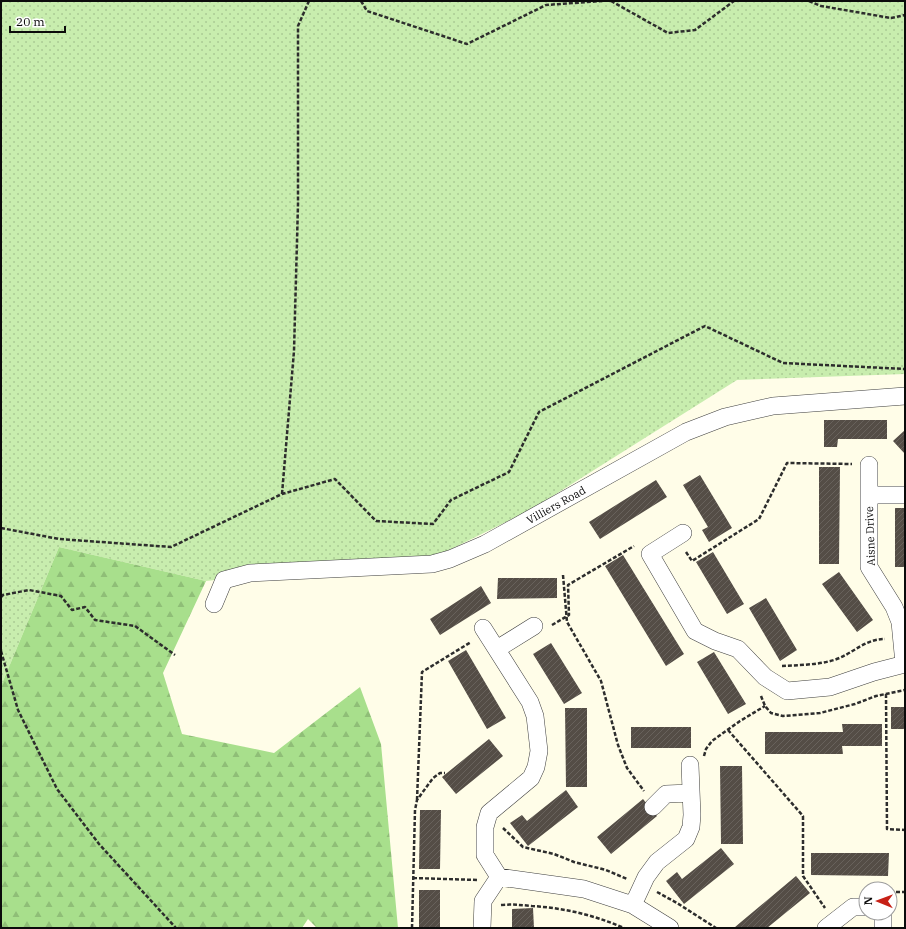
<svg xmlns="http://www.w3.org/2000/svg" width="906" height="929" viewBox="0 0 906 929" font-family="'IBM Plex Serif',serif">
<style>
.grass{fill:url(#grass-dots)}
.forest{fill:url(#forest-firs)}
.building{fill:url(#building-hatch)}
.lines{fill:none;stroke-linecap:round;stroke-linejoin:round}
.street-casing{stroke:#3e3e3e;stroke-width:18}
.path{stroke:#2d2d2d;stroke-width:2.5;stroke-dasharray:4 2;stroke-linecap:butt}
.street{stroke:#fff;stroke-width:17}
.labels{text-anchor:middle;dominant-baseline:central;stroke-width:4;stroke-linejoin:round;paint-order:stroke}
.street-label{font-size:11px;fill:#0b0b0b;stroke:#fff}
</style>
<defs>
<pattern id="grass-dots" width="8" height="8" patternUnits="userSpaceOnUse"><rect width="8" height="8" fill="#c8edae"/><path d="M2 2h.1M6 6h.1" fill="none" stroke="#aaca94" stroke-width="1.8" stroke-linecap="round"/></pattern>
<pattern id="forest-firs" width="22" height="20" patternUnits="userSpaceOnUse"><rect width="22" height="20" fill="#a8df8c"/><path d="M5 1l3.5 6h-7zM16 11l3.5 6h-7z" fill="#8fbe77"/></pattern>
<pattern id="building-hatch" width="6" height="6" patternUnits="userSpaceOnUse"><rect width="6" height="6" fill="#544d46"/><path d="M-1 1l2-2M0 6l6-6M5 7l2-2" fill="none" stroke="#68625c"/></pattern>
</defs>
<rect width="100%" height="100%" fill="#fffde8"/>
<path class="grass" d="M1,1H905V374L737,380L532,509L437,556L206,581L59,547L1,686Z"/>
<path class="forest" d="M59,547L206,581L163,673L182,734L274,753L360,687L381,744L398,928H317L308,919L302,928H1V686Z"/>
<path class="building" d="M824,420H887V439H838L837,447H824Z
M905,430V454L893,441Z
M819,467H840L839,564H819Z
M700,475L732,528L709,542L702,530L708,527L683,485Z
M656,480L667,497L600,539L589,522Z
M895,508H905V567H895Z
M713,552L744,604L727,614L696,562Z
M623,555L684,654L666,666L605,566Z
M839,572L873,620L857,632L822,584Z
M498,578H557V598L497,599Z
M481,586L491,603L440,635L430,619Z
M766,598L797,650L780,661L749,608Z
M551,643L582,693L564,704L533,654Z
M466,650L506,718L487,729L448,661Z
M714,652L746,704L728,714L697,662Z
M891,707H905V729H891Z
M565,708H587V787H566Z
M842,724H882V746H842L843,754H765V732H843Z
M631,727H691V748H631Z
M489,739L503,756L456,794L442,777Z
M720,766H742L743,844H721Z
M566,790L578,807L528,846L510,823L522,815L527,821Z
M643,799L657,816L611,854L597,837Z
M420,810H441L440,869H419Z
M721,848L734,864L684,904L666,881L677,872L682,879Z
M811,853H889L888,876L811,875Z
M796,876L810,893L767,928H736L735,927Z
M419,890H440V928H419Z
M533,908L534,928H512V909Z"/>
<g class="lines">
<g class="street-casing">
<path id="street" d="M869,465V567L894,607L900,622L904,664
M869,495H905
M683,533L650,554L695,631L715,641L738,649L765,677L787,691L830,687L874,672L905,664
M214,604L224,580L250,573L432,564L450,559L485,544L686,432L725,417L773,406L905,396
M497,649L534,626
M653,807L666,794L690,793
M499,877L584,889L633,905L670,928
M633,905L646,877L657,862L686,839L691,827L692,815L690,765
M482,928L483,901L499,877L485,855V827L489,813L531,778L536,767L539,751L535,716L530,702L483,628
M826,928L853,907H866
M883,928V913"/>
</g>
<path class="path" d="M361,1L367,11L467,44L546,5L602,1
M611,1L668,33L695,30L734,1
M809,1L821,6L891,18L905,15
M282,494L294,351L298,204V26L309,1
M1,528L59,539L171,547L282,494L335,479L376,521L433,524L451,500L509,472L539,412L705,326L783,363L905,369
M686,552L692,561L759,519L787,463L852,464
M563,575L567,622L601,681L618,745L627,768L644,791
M1,597L3,595L29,590L61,596L72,610L85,607L95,620L135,626L175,655
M552,625L569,615L568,585L634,546
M1,651L18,710L57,789L99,844L176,928
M782,666C799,665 817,665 834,660C853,654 864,639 885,639
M886,694L887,829L905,830
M761,696L765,706L771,713L783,716L820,713L855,704L876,696L905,690
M728,730L803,816V876L825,908
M704,756L706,749L712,741L740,721L765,706
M417,800L422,672L471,642
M503,828L523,847L554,854L574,862L606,870L627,879
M413,878L477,880
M657,892L677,903L716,928
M890,892H905
M501,905C512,904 521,905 532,906C564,908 594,915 624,928
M412,928L415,810L417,800L433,778L440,773H445"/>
<use href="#street" class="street"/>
</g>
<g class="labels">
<g class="street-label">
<text transform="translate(556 505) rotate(-29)">Villiers Road</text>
<text transform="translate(870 536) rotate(-92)">Aisne Drive</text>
</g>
</g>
<rect width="906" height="929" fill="none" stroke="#0b0b0b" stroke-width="4"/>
<g transform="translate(878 901) rotate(271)"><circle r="19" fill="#ffffff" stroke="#9d9d9d"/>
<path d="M0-3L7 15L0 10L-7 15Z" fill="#c72016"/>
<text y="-6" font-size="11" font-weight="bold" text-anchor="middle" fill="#0b0b0b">N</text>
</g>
<path d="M10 26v6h55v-6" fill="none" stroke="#0b0b0b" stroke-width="2"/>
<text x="16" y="26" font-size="12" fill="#0b0b0b" stroke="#ffffff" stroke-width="3" paint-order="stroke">20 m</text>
</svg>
